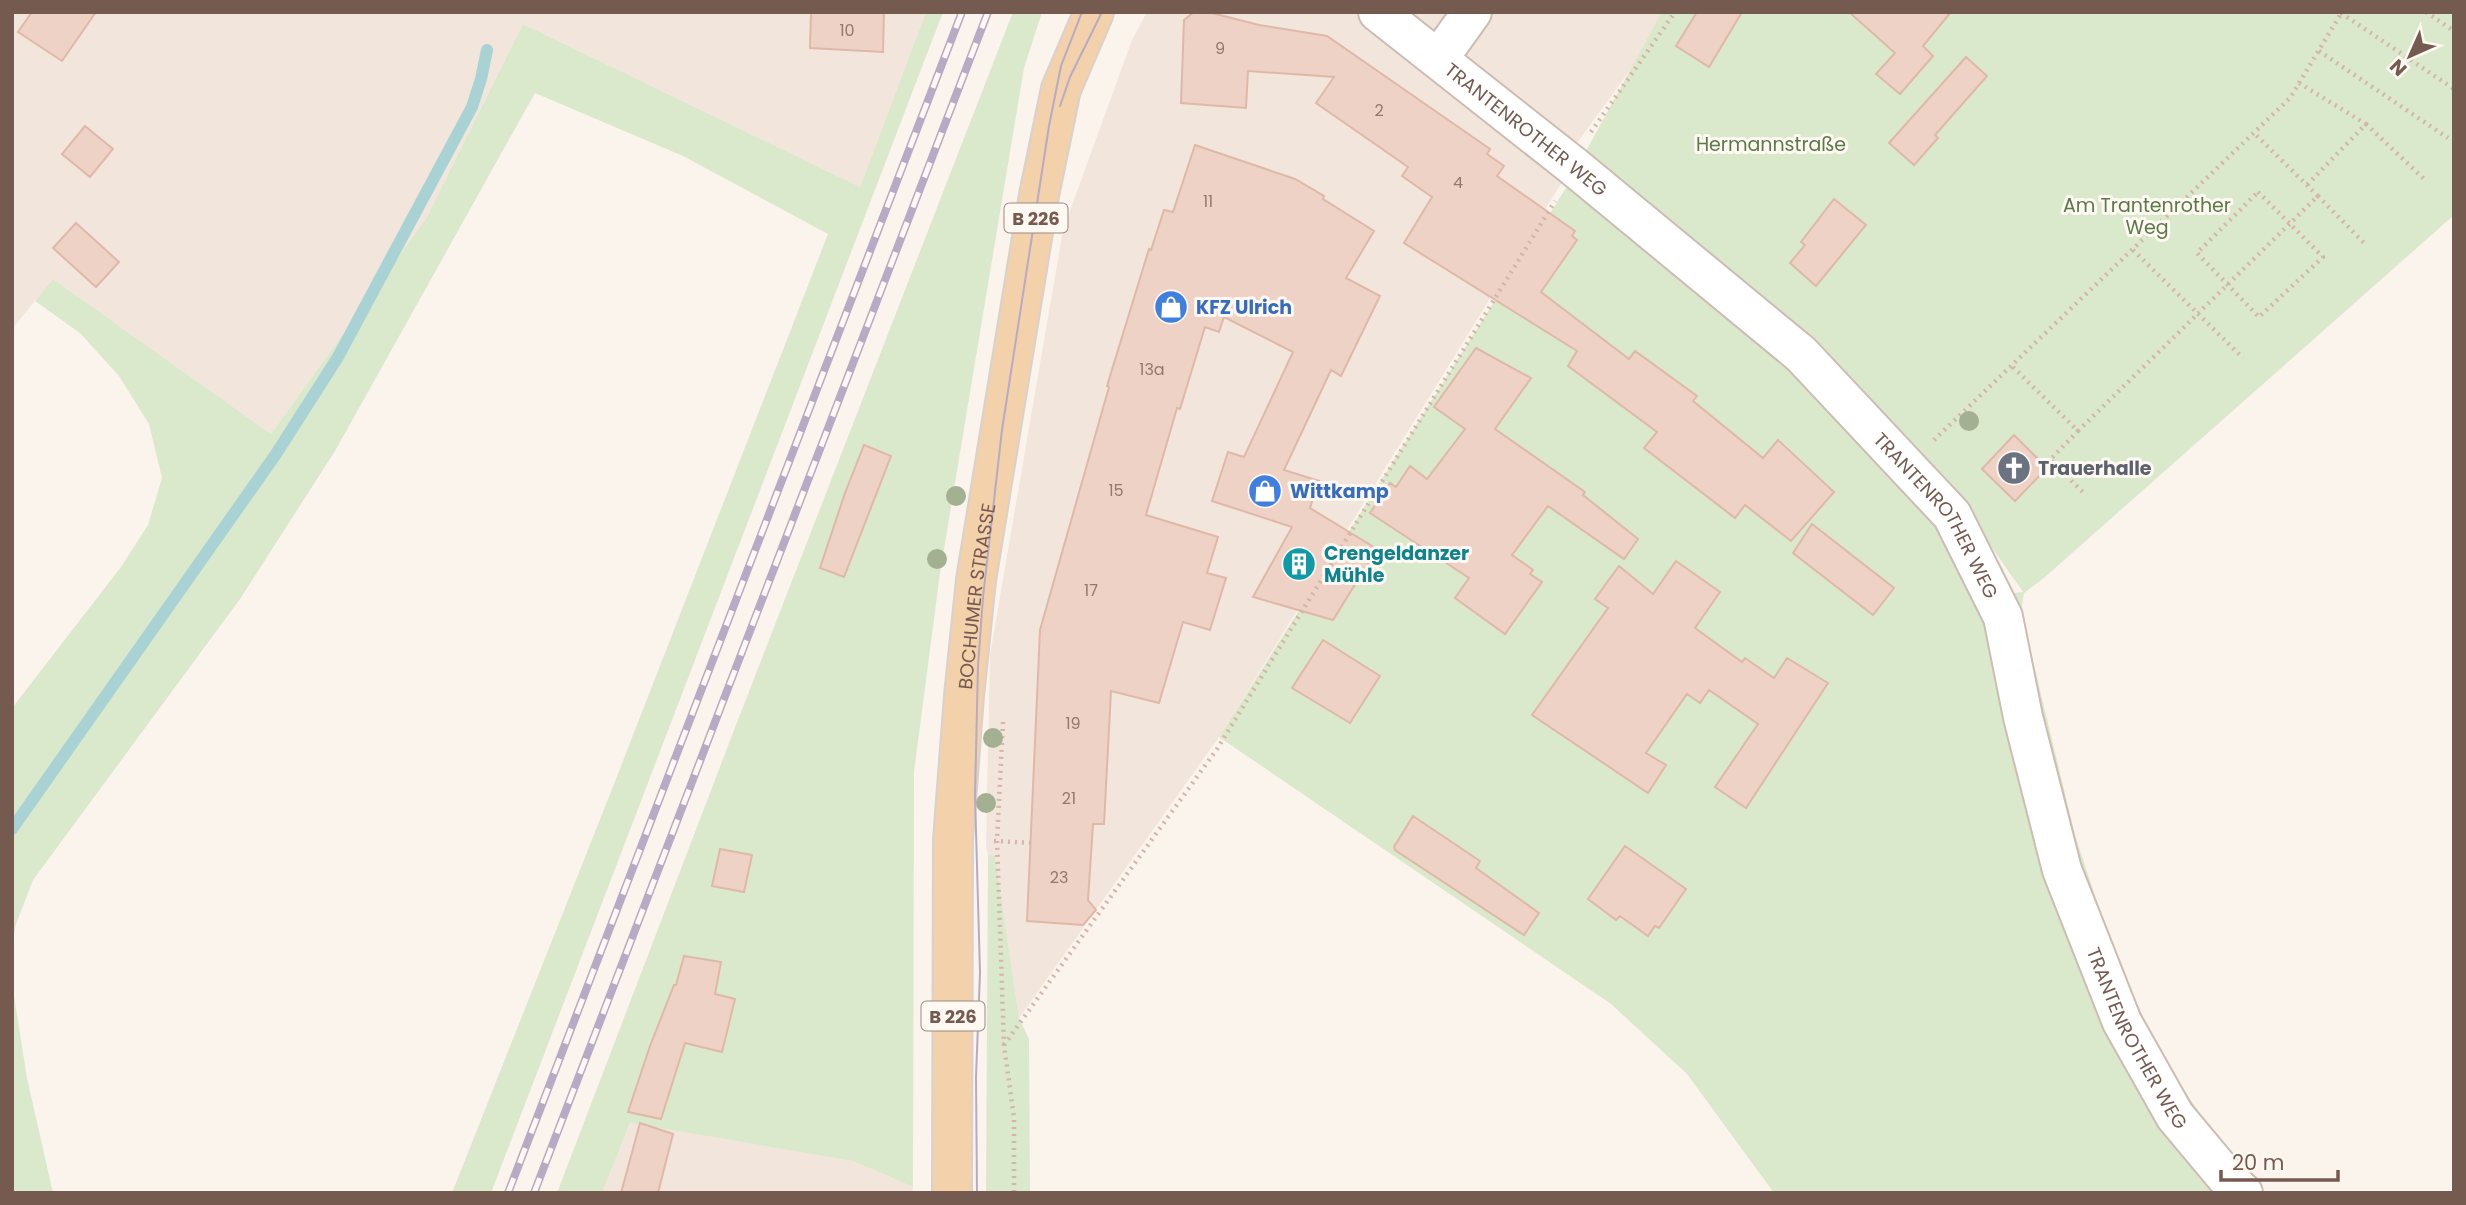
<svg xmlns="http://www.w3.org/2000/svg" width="2466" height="1205" viewBox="0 0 2466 1205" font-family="Poppins,sans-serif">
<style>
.residential{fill:#f2e5db}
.green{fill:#dae8cb}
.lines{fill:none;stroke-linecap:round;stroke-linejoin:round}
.stream{stroke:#a9d2d5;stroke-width:12}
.building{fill:#eed2c6;stroke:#dfb8a8;stroke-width:2}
.minor-casing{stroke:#cdbcb2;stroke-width:42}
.major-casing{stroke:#d8d1ce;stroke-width:42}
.path{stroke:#d4b5a8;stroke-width:4.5;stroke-dasharray:2 5;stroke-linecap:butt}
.minor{stroke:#fff;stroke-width:38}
.major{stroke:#f3d1ab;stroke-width:38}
.tram{stroke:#b6aac5;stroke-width:2}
.rail-casing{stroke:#b6aac5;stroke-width:8}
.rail{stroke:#fef8f2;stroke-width:5;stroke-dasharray:16;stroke-linecap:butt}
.tree{fill:#a4b092}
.labels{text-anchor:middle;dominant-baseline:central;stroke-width:6;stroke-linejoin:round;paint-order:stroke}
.number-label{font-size:16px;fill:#93786e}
.shield{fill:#fef8f2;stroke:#9e8981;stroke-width:2}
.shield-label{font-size:18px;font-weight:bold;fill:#755a50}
.street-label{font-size:19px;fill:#755a50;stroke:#fef8f2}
.park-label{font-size:19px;fill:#5c7949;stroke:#fef8f2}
.shop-label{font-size:19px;font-weight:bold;fill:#366cbe;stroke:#fef8f2;text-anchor:start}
.worship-label{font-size:19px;font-weight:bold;fill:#5b616d;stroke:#fef8f2;text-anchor:start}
.culture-label{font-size:19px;font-weight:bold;fill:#0d838f;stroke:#fef8f2;text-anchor:start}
</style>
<rect width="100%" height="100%" fill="#fbf4ec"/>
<path class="residential" d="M12,12H926L860,187L523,24L427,217L271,434L53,279L12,329Z
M1147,12H1666L1636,62L1574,147L1567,174L1219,737L1019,1018L995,857L988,855L986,846L990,655L1063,230L1132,40Z
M630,1123L853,1161L913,1187L912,1193H602Z"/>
<path class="green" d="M926,12H943L491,1193H452L614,784L828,234L683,156L535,93L335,451L240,599L33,880L16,924L12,944V708L121,567L148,525L162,478L149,424L119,376L80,333L35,301L53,279L271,434L427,217L523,24L860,187Z
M1013,12H1042L1024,68L940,573L914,772L913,1187L853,1161L630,1123L602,1193H557L736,725Z
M1662,12H2454V215L2045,577L2024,593L2021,611L2075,835L2117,962L2142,1014L2152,1044L2240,1171L2264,1193H1774L1687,1074L1611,1004L1219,737L1571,180L1785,355L1943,530L1982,596L2023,592L1967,512L1580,162Z
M988,855L995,856L1019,1018L1029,1039L1030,1193H986Z
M12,983L27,1078L53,1193H12Z"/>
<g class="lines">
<path class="stream" d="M12,829L276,454L338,357L472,107L481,79L487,50"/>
</g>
<path class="building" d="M32,12H96L62,61L18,32Z
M811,12H884L883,52L810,48Z
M1194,12H1208L1259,25L1327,36L1490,149L1487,154L1504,166L1497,176L1575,231L1572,236L1577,240L1541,292L1629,359L1635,351L1697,396L1693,401L1763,458L1778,440L1834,492L1791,541L1745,505L1735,518L1644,448L1657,432L1568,366L1577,351L1404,243L1432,197L1402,176L1408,167L1316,103L1334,77L1248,71L1246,108L1181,103L1184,20Z
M1697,12H1742L1709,67L1676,46Z
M1849,12H1951L1923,46L1933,56L1900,94L1876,74L1895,53Z
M1966,57L1987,76L1935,135L1938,138L1914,165L1889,143Z
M85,126L113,149L90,177L62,154Z
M1195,145L1295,179L1324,196L1323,199L1374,231L1346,278L1380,296L1341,376L1331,370L1284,470L1319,481L1310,508L1377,549L1333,620L1253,597L1292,527L1212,501L1228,452L1244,457L1293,352L1224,317L1219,332L1205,327L1180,409L1177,408L1146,515L1218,537L1207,573L1226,578L1210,630L1183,622L1159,703L1111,691L1104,824H1093L1088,900L1096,910L1083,925L1027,921L1040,630L1109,387L1107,386L1149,249L1151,250L1164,210L1173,212Z
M1834,199L1866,225L1816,286L1790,263L1805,245L1801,242Z
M76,223L119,262L96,287L53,248Z
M1476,348L1531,378L1495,429L1585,492L1583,495L1638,539L1624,559L1548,506L1512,555L1533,570L1530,574L1542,582L1505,634L1455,598L1469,578L1370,513L1390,483L1396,487L1410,466L1427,479L1465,429L1434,407Z
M2014,435L2047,468L2015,501L1982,469Z
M864,445L891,456L844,577L820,568L845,493Z
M1812,524L1894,588L1873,615L1793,553Z
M1676,561L1720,592L1695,628L1742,662L1745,658L1774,678L1787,658L1828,683L1746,808L1715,787L1758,724L1709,690L1700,703L1687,694L1646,753L1666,765L1648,793L1532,715L1608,608L1595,599L1619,566L1653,594Z
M1323,640L1380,676L1350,723L1292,688Z
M1413,816L1480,861L1476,868L1539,913L1524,935L1395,850L1394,847Z
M1625,846L1686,889L1659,928L1655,926L1648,936L1620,916L1616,920L1588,899Z
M720,849L752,855L744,892L712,886Z
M684,956L721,962L715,994L735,999L722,1052L685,1043L661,1119L628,1112L650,1046L674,985H676Z
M640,1123L673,1134L658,1193H621Z"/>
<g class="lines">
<g class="minor-casing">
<g id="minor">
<path id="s1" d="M1378,12L1572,165L1801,354L1952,515L2003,617L2023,717L2062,870L2122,1022L2175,1116L2226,1177L2243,1193"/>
<path d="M1439,58L1472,12"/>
</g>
</g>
<g class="major-casing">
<g id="major">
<path id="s2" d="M952,1193L953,840L964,696L976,580L1039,195L1061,89L1094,12"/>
</g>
</g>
<path class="path" d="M2426,12L2454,31
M2341,13L2454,89
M2319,51L2448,138
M2299,83L2366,124L2307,185
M2366,124L2424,179
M1591,132L1675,12
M2258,192L2323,257L2259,317L2197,253Z
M2318,196L2364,243
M2133,250L2243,358
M2013,367L2078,431L2050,460L2085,494
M2078,431L2318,196L2254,133
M1934,440L2290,98L2342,12
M1003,722L997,841L1004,1045L1014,1118V1193
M994,841L1032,843
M1004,1045L1217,749L1555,201"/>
<use href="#minor" class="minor"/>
<use href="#major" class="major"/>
<path class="tram" d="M1060,106L1070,77L1102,12
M977,1193L976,1077L980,973L975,795L978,666L983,597L1002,430L1049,126L1061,66L1082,12"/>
<g class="rail-casing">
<path id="rail" d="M508,1193L962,12
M534,1193L988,12"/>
</g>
<use href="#rail" class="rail"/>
</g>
<g class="tree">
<circle cx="1969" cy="421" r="10"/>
<circle cx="956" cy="496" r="10"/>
<circle cx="937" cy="559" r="10"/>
<circle cx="993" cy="738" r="10"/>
<circle cx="986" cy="803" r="10"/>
</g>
<defs>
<g id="shop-disc" transform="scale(1.75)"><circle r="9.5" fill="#3f7fe0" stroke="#fef8f2"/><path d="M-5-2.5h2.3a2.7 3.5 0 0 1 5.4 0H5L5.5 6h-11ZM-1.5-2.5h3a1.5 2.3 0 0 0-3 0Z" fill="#fff"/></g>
<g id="church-disc" transform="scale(1.75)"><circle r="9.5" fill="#6b7280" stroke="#fef8f2"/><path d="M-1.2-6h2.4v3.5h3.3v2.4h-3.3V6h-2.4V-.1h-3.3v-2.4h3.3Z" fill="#fff"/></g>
<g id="building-disc" transform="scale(1.75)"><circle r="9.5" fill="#0f9aa8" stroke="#fef8f2"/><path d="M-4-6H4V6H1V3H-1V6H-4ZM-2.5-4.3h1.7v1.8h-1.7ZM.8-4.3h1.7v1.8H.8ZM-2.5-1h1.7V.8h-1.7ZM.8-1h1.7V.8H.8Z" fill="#fff"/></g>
</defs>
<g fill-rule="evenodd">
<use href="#shop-disc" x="1171" y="307"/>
<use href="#church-disc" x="2014" y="468"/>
<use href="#shop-disc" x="1265" y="491"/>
<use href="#building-disc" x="1299" y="564"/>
</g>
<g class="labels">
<g class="number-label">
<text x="847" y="30">10</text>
<text x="1220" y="48">9</text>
<text x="1379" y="110">2</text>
<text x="1458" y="182">4</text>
<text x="1208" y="201">11</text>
<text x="1152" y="369">13a</text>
<text x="1116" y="490">15</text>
<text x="1091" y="590">17</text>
<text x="1073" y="723">19</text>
<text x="1069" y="798">21</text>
<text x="1059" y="877">23</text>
</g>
<g class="shield">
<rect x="1004.5" y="203.5" width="63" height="29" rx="5"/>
<rect x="921.5" y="1001.5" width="63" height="29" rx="5"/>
</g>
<g class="shield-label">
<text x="1036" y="218">B 226</text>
<text x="953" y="1016">B 226</text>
</g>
<g class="street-label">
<text stroke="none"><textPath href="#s1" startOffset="189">TRANTENROTHER WEG</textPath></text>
<text stroke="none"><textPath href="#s1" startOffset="756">TRANTENROTHER WEG</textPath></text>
<text stroke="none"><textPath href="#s2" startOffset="598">BOCHUMER STRASSE</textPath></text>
<text stroke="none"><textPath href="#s1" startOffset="1323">TRANTENROTHER WEG</textPath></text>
</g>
<g class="park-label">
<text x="1771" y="144">Hermannstraße</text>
<text x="2147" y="205">Am Trantenrother<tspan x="2147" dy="22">Weg</tspan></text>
</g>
<g class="shop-label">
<text x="1196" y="307">KFZ Ulrich</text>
<text x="1290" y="491">Wittkamp</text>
</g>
<g class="worship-label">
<text x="2038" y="468">Trauerhalle</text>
</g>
<g class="culture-label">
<text x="1324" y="553">Crengeldanzer<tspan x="1324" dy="22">Mühle</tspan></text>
</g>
</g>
<rect width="2466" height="1205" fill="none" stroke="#755a50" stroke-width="28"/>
<g transform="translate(2410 56) rotate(225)" stroke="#fef8f2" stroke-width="5" paint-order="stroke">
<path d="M0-5L12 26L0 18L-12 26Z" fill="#755a50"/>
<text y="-10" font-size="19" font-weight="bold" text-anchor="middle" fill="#755a50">N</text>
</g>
<path d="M2221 1170v10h117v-10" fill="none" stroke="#755a50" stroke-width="3.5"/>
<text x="2232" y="1170" font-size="21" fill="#755a50" stroke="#fef8f2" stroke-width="5" paint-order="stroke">20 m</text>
</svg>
